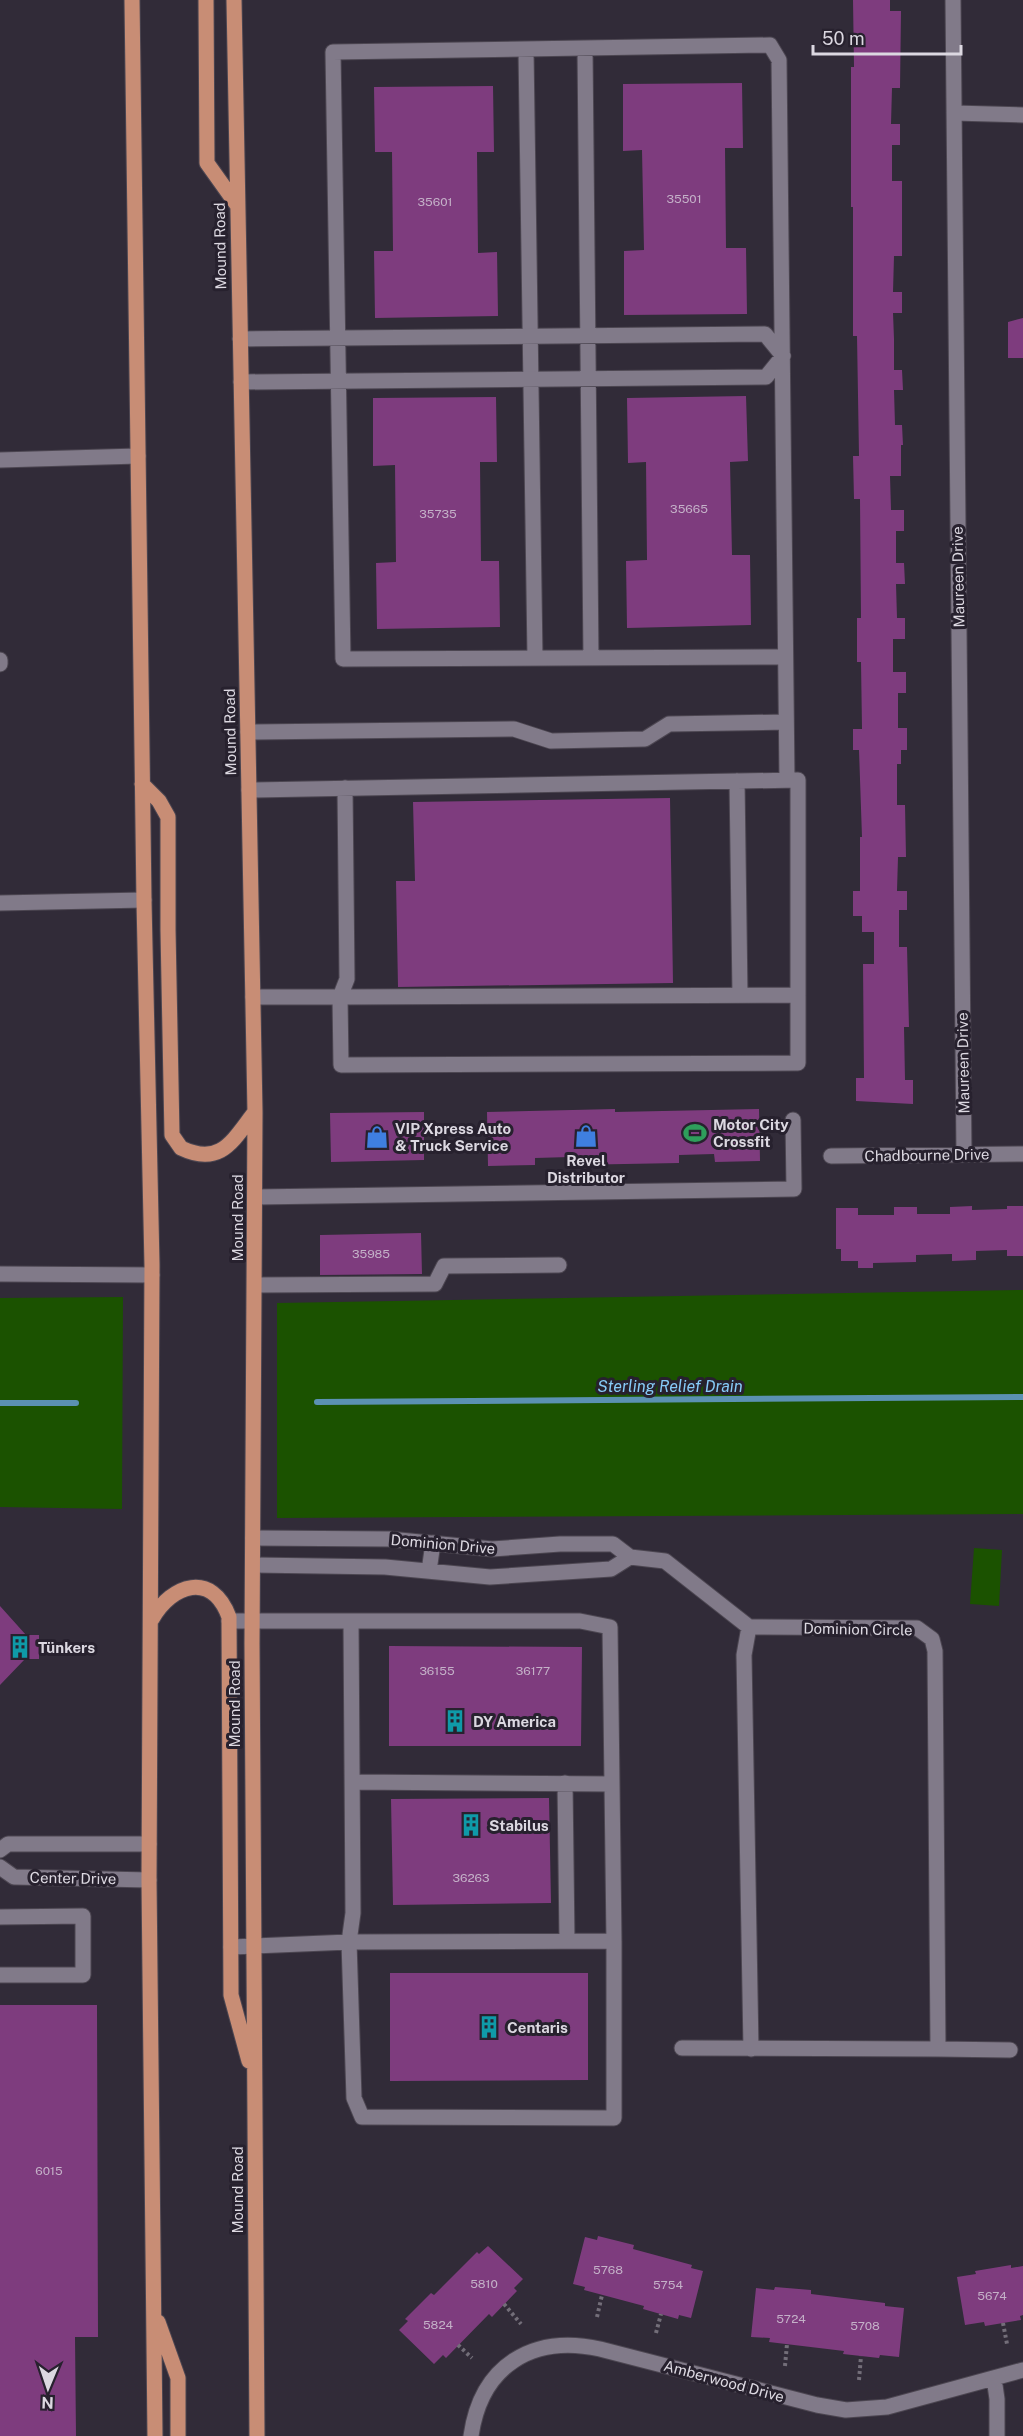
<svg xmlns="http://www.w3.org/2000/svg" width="1023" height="2436" viewBox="0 0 1023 2436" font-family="'Public Sans',sans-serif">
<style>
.green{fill:#1b5200}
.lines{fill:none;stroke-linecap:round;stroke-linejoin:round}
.stream{stroke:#5b91b2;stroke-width:6}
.building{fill:#7e3c7e}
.minor-casing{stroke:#4c4651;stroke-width:17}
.major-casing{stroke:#4c4651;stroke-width:17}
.path{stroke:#736e79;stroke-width:4;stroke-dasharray:3 3;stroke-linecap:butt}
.minor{stroke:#817a89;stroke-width:15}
.major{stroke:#c88d75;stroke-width:15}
.labels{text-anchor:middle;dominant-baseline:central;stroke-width:6;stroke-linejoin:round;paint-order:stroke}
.number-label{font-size:12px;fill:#c4b1c8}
.street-label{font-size:15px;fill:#dcd8e1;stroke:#27212e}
.poi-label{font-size:15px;font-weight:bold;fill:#dcd8e1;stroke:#27212e;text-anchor:start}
.water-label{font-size:16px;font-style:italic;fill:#87cbf8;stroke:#27212e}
</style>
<rect width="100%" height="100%" fill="#312b38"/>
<path class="green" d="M1023,1290V1514L277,1518V1303Z
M123,1297L122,1509L0,1507V1298Z
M974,1548L1002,1550L999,1606L970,1604Z"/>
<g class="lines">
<path class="stream" d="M317,1402L1023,1397
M0,1403H76"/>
</g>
<path class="building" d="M853,0H890V11H901L900,88H892L891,124H900V145H892V181H902V256H894L893,292H902V313H893L894,339V370H902L903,390H894L895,425H902L903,445H901V476H890L891,510H904V531H896V563H904L905,584H896L897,618H905V639H893V672H906V693H898V728H907V750H901V764H897V805H905L906,857H898L897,891H907V910H899V947H907L909,1027H904L905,1080H913V1104L856,1101V1078H864L863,964H874V932H862V916H853V891H860V837H862L859,750H853V729H862L861,662H857V618H861L860,499H854L853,456H859L857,336H853V207H851V67H854Z
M742,83L743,148H725L726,248H746L747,314L624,315V251L644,250L642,150L623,151V84Z
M493,86L494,152H477L478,253L497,252L498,316L375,318L374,251H393L392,152H375L374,87Z
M1023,318V358H1008V322Z
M746,396L748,461L730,462L732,555H750L751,625L627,628L626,561L647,560L646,462L628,463L627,398Z
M496,397L497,462H480L481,561H499L500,627L377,629L376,563L396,562L395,465L373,466V398Z
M670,798L673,983L398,987L396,881H415L413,802Z
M615,1109V1112L759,1109L760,1161L715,1162L714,1154L679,1155V1163L571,1165L570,1157L535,1158V1165L488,1166L487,1112Z
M424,1112V1160L331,1162L330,1113Z
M972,1206V1210L1007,1209V1206H1023V1256H1007V1250L976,1251V1260L952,1261V1254L916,1255V1262L873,1263V1268H858V1261H841V1249H836V1208H858V1215H894V1207H917V1214H950V1207Z
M421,1233L422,1274L320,1275V1235Z
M0,1606L26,1635H39V1659H25L0,1685Z
M389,1646L582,1647L581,1746H389Z
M549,1798L551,1903L393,1905L391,1799Z
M390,1973H588V2080L390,2081Z
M0,2005H97L98,2337H75L76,2436H0Z
M598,2236L634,2245L633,2249L692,2265L691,2268L703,2271L691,2318L679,2315L678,2319L643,2309L644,2306L584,2290L585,2287L573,2284L585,2237L597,2240Z
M488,2246L523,2279L514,2288L517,2291L492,2317L489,2314L446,2358L443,2355L434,2364L399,2330L408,2321L405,2319L431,2293L434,2295L477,2252L479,2254Z
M1011,2265V2268L1023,2266V2315L1020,2316L1021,2320L985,2326L984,2322L965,2325L957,2277L976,2274L975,2271Z
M775,2287L811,2290V2294L885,2303V2306L904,2308L899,2357L880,2355L879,2358L843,2354L844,2351L769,2342L770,2338L751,2337L756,2288L774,2290Z"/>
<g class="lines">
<g class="minor-casing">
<path id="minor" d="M953,0L964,1154
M585,49L591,658
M526,50L535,658
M954,113L1023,115
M240,339L765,334L783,356L766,377L241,382
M0,460L138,456
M785,657L343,659L333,52L770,45L779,60C782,300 784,540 787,780
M0,660V664
M248,732L514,729L551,741L645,739L669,724L786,722
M737,781L740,995
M345,788L347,979L340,997L798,995
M249,790L798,780V1063L341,1065L340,997H253
M0,903L144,900
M831,1156L1023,1154
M255,1197L794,1189L793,1120
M0,1274L152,1275
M255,1285L435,1284L444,1266L559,1265
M630,1557L665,1561L749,1627
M253,1565L385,1567L490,1577L611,1569L630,1557L613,1544H560L492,1549L389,1539L253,1538
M429,1571L433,1543
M229,1621H580L610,1627L614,1941
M352,1782L612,1784
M565,1783L567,1941
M0,1850L8,1844H149
M0,1867L14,1877L149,1880
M0,1917L83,1916V1975H0
M231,1947L349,1942L614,1941V2118L362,2117L354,2098L349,1942L353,1913L351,1622
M682,2048L938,2049L935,1651L932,1639L917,1628L749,1627L744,1655L751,2049
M938,2049L1010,2050
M994,2378L997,2399V2436
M471,2436C481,2366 532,2334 600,2349L817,2405L846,2410L887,2407L1023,2370"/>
</g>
<g class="major-casing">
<path id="major" d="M132,0L144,901L152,1265L149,1880L155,2436
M206,0L207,163L237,205
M234,0L255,1112L252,1644L257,2436
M142,784L159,801L168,817V930L172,1135L181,1148C221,1167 233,1140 255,1112
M152,1619C172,1584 212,1571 229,1617L231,1995L249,2061
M158,2322L178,2378V2436"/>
</g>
<path class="path" d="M504,2304L521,2324
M597,2317L602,2295
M1003,2323L1007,2344
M656,2333L661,2314
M458,2345L472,2358
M785,2366L787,2344
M859,2380L861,2356"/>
<use href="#minor" class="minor"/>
<use href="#major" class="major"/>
</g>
<defs>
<g id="stadium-bare" transform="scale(1.8)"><path d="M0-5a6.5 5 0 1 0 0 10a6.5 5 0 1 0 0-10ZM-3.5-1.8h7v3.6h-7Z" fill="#2e9e5b" stroke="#27212e" stroke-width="2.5" paint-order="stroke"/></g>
<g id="shop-bare" transform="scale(1.8)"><path d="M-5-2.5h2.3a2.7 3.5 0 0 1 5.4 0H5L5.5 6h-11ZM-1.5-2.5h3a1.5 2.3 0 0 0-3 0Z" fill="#3f7fe0" stroke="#27212e" stroke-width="2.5" paint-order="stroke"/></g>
<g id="building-bare" transform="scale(1.8)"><path d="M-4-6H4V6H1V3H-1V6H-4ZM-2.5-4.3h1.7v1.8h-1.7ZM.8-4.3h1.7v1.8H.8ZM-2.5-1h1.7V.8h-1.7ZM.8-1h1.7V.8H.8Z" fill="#0f9aa8" stroke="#27212e" stroke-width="2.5" paint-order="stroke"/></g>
</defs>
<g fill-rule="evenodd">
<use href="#stadium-bare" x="695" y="1133"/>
<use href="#shop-bare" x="586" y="1136"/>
<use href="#shop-bare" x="377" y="1137"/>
<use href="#building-bare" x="20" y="1647"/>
<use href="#building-bare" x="455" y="1721"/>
<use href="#building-bare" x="471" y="1825"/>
<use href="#building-bare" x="489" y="2027"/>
</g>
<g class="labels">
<g class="number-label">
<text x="684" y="199">35501</text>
<text x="435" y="202">35601</text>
<text x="689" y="509">35665</text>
<text x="438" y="514">35735</text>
<text x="371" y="1254">35985</text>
<text x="437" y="1671">36155</text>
<text x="533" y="1671">36177</text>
<text x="471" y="1878">36263</text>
<text x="49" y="2171">6015</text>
<text x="608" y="2270">5768</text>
<text x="484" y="2284">5810</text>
<text x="668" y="2285">5754</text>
<text x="992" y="2296">5674</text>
<text x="791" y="2319">5724</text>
<text x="438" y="2325">5824</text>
<text x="865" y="2326">5708</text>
</g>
<g class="street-label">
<text transform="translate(220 246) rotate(-91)">Mound Road</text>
<text transform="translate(958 577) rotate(-91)">Maureen Drive</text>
<text transform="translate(230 732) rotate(-91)">Mound Road</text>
<text transform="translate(963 1063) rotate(-91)">Maureen Drive</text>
<text transform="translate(927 1155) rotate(-1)">Chadbourne Drive</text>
<text transform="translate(237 1218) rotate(-90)">Mound Road</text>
<text transform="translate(443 1544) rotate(5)">Dominion Drive</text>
<text transform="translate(858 1629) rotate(1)">Dominion Circle</text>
<text transform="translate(234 1704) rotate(-90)">Mound Road</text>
<text transform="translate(73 1878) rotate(1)">Center Drive</text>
<text transform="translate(237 2190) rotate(-90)">Mound Road</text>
<text transform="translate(724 2381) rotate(15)">Amberwood Drive</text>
</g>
<g class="poi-label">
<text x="713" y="1124">Motor City<tspan x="713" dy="17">Crossfit</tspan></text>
<text x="395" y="1128">VIP Xpress Auto<tspan x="395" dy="17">&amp; Truck Service</tspan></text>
<text x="586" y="1160" text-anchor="middle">Revel<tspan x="586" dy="17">Distributor</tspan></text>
<text x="38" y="1647">Tünkers</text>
<text x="473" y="1721">DY America</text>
<text x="489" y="1825">Stabilus</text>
<text x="507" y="2027">Centaris</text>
</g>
<g class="water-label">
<text x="670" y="1386">Sterling Relief Drain</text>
</g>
</g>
<g transform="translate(48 2388) rotate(182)" stroke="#27212e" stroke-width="4.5" paint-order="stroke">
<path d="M0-4.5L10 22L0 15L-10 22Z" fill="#dcd8e1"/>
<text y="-9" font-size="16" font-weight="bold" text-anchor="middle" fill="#dcd8e1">N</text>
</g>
<path d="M813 45v9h148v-9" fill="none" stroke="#dcd8e1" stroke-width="3"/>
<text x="822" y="45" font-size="18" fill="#dcd8e1" stroke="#27212e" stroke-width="4.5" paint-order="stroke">50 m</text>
</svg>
